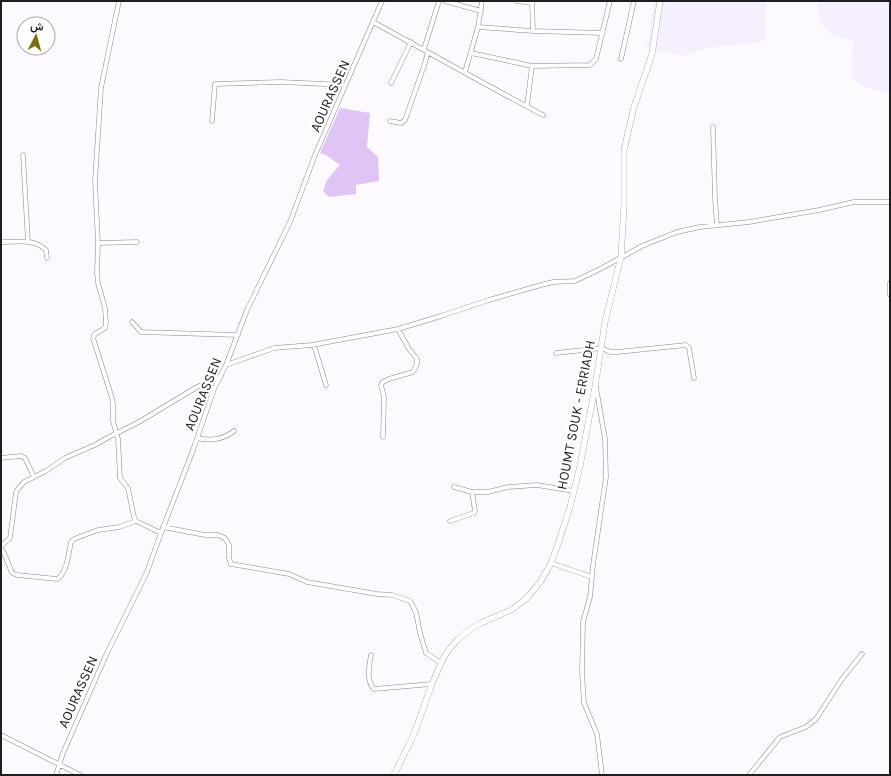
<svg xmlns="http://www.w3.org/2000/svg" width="891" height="776" viewBox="0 0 891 776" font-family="Karla,Vazirmatn,sans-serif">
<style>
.built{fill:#f6effd}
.green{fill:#dfc5f6}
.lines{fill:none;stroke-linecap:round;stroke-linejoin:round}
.minor-casing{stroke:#88858b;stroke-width:5}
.tertiary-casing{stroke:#88858b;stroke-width:6}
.minor{stroke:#fff;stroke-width:4}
.tertiary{stroke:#fff;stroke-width:5.5}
.labels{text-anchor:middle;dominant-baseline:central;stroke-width:4;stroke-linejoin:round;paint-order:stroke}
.street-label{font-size:14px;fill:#1e1d20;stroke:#fff}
</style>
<rect width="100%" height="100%" fill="#fcfafe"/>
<path class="built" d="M654,1H765L766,35L762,42L708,48L682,56L647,48Z
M819,1H890V93L882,92L862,86L853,78L851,66L853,40L832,35L825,29L820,20L818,12Z"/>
<path class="green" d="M340,108L370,113L367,147L378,157L379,181L356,185V194L329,197L323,191L327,180L340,165L326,155L320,153Z"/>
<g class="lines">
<g class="minor-casing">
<path id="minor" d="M119,1L101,88L95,181L98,243L97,273L98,283L105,308L106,323L105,328L95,334L93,338L112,398L113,404V421L118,439L120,478L128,488L134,517L136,521L161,533
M445,1L481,11
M516,1L532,3
M532,1L533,31
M373,22C430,53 486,85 543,115
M478,27L533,31L603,33
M424,49L439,1
M471,53L532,66L590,65L596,59L610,1
M621,59L634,1
M465,72L478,27L482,1
M391,83L411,42
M527,105L532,66
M212,121L215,84L281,82L346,85
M390,121L401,123L405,120L424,66L428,52
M713,127L715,199L717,225
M23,155L28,242
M1,242C17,242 34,238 46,250L47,258
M98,243L137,242
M890,295V283
M132,322L141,332L238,335
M314,345L326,385
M556,353L602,348L610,352H617L686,345L689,348L694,378
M226,365L274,348L312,345L398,329L441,316L489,300L541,285L553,282L575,281L602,268L642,246L677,232L700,227L749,222L819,210L854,202H890
M596,387L605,439L606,477L593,565L590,597L583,622L582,672L584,703L597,734L602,775
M383,437L384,397L381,385L383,382L389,379L413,372L417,364V359L409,349L398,329
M197,438C210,441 223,440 234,431
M1,458L21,456L25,458L34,477
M454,487L472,492H488L508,487L537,485L574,491
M450,521L474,513L475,511L472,492
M163,527L205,535H218L225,538L229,545V558L231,564L289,574L307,582L377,594L392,595L410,601L416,612L420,633L426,653L441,663
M1,546L10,538L16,492L17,490L24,482L46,471L65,458L97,444L107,438L139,422L197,387L221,376
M1,548L4,553L12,573L17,575L57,579C67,574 69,551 71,542L74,539L98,530L119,527L136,521
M551,563L592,577
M371,655C369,666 366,681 374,689L432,684
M1,735L80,775
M56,775L63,753L107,653L147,572L161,533L193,450L214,389L226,365L247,310L290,222L315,155L382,1
M749,775L780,737L806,727L816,719L842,679L862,654"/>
</g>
<g class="tertiary-casing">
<path id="tertiary" d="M394,775L414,734L432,684L441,663L447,652L458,639L472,628L481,623L511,610L526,599L541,581L551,563L558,544L570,507L580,466L595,387L605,322L621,257L624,206V150L634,107L652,54L660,1"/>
</g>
<use href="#minor" class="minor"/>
<use href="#tertiary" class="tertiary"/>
</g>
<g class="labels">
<g class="street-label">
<text transform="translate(330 96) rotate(-66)">AOURASSEN</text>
<text transform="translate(203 394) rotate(-68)">AOURASSEN</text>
<text transform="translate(576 415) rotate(-79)">HOUMT SOUK - ERRIADH</text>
<text transform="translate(78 692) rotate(-66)">AOURASSEN</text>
</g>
</g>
<rect width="891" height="776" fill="none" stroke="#1e1d20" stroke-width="4"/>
<g transform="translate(36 36) rotate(6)"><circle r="19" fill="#ffffff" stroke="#a5a5a6"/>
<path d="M0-3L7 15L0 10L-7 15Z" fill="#7e6d08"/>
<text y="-6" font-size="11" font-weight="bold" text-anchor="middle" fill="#1e1d20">ش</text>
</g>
</svg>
